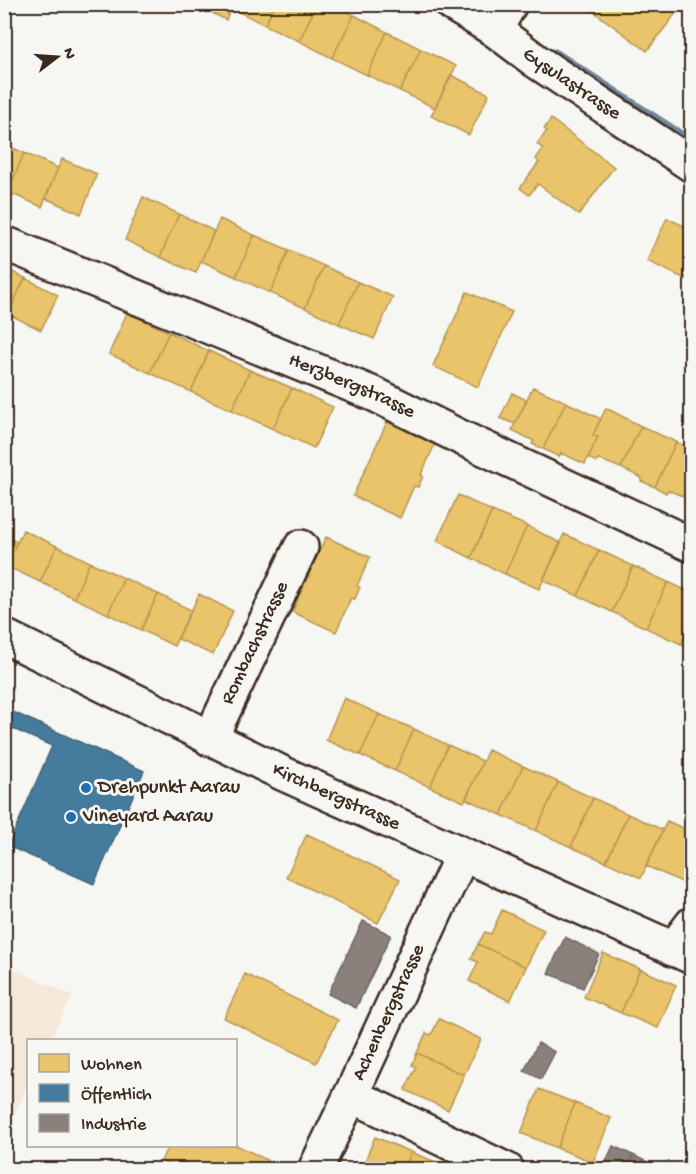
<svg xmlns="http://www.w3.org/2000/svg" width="696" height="1174" viewBox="0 0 696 1174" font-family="'Gochi Hand',sans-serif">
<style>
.built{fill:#f4e9d9}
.homes{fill:#e9c46a;stroke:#b59653;stroke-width:1.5}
.public{fill:#457b9d;stroke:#426377;stroke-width:1.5}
.industry{fill:#8a817c;stroke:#726760;stroke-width:1.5}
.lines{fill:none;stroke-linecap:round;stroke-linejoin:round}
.stream{stroke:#72869c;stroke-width:9}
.minor-casing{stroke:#3b2a1e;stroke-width:38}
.minor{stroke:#f6f6f2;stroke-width:33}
.poi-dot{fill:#1f6fb2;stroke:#f6f6f2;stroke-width:2}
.labels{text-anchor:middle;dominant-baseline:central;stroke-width:6;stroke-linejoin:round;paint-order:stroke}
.street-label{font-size:20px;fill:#3b2a1e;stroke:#f6f6f2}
.poi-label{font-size:20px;fill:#3b2a1e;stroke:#f6f6f2;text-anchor:start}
</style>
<rect width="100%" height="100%" fill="#f6f6f2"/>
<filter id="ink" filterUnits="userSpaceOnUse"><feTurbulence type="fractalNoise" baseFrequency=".0167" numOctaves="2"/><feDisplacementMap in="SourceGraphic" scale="12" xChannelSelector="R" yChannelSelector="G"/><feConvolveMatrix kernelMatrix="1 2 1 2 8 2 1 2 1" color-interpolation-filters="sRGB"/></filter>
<g filter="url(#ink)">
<path class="built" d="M5,964L72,996L50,1040H28V1085L5,1134Z"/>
<path class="homes" d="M195,4H233L226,20Z
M233,4H275L265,25L231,8Z
M275,4H317L299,41L265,25Z
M317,4H332L354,15L332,58L299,41Z
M597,4H683L647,51L593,11Z
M354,15L387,32L367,75L332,58Z
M387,32L421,49L400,91L367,75Z
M421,49L456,66L435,108L400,91Z
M451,75L489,94L469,135L431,116Z
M551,119L614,167L579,215L538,184L529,195L520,188L539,162L536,159L543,149L537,144L547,131L544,129Z
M4,144L24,153L8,192L4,190Z
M24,153L58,168L42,207L8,192Z
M62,159L97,174L81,214L45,198Z
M143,197L179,214L160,257L125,240Z
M179,214L214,231L196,273L160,257Z
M667,218L688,228L692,226V282L647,261Z
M220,219L254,235L236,277L201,261Z
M254,235L289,250L270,293L236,277Z
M289,250L324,266L305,308L270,293Z
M324,266L358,282L339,324L305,308Z
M4,268L25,278L8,314L4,312Z
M25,278L58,295L41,330L8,314Z
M358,282L393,297L374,339L339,324Z
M467,292L512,312L478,387L433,366Z
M127,313L169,332L150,373L109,354Z
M169,332L209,351L191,392L150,373Z
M209,351L250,370L232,410L191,392Z
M250,370L292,388L273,429L232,410Z
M533,387L566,402L543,449L532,444L534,441L512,430Z
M292,388L333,407L314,448L273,429Z
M512,393L527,400L515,424L500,418Z
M566,402L601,419L593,435L598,437L585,464L561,453L559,457L543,449Z
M606,408L641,426L621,468L598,459L597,462L588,458L598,437L593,435Z
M387,422L435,444L421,475L423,476L418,487L414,486L400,518L353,496Z
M641,426L676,442L655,487L641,481L642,478L621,468Z
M676,442L692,449V500L668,490L666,493L655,487Z
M458,495L492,511L471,558L437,541Z
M492,511L527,526L505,574L471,558Z
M527,526L561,543L539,589L505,574Z
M23,530L57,546L40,582L6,566Z
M564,534L599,550L578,596L543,580Z
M4,536L17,542L4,570Z
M326,537L370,557L357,586L360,587L355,599L351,598L336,632L292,612Z
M57,546L90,562L74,598L40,582Z
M599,550L633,566L612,612L578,596Z
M90,562L124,578L108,614L74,598Z
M633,566L668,582L646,628L612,612Z
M124,578L158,594L141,630L108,614Z
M668,582L692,593V620L681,644L646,628Z
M158,594L191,610L174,646L141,630Z
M199,594L233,611L213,655L178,639Z
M692,620V649L681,644Z
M344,698L379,714L360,755L326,740Z
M379,714L414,729L395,771L360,755Z
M414,729L448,745L430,787L395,771Z
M448,745L483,761L464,802L430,787Z
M488,750L523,766L501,815L466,799Z
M523,766L558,782L536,831L501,815Z
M558,782L593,798L571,847L536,831Z
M593,798L628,814L606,862L571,847Z
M628,814L663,830L641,878L606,862Z
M667,821L692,832V872L686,884L646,866Z
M307,834L400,879L378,923L286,877Z
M502,910L544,930L526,967L478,944L485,932L491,934Z
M478,944L526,967L510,1001L469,981L478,962L471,959Z
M603,953L640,969L621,1013L584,997Z
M640,969L676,985L658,1028L621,1013Z
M245,974L338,1020L316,1063L224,1018Z
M439,1019L481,1039L464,1075L417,1053L426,1033L431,1035Z
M417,1053L464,1075L448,1110L405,1090L416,1067L412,1065Z
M539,1089L575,1103L557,1148L521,1133Z
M575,1103L611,1118L593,1162L557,1148Z
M375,1137L411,1152L404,1170H361Z
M236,1145L267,1160L263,1170H177L161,1161L168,1146Z
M411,1152L448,1167L447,1170H404Z"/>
<path class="public" d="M4,708L144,771L94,884L8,846L52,746L4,725Z"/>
<path class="industry" d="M363,921L391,935L356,1008L328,994Z
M565,937L599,954L583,988L548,973Z
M538,1043L555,1052L541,1079L524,1071Z
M613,1146L633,1155L626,1170H602Z
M633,1155L649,1163L646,1170H626Z"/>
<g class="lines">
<path class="stream" d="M555,53L692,142"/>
<g class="minor-casing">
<g id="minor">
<path id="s1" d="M452,4L495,30L536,61L692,165"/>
<path d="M495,30L510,4"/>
<path id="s2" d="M4,243L376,395L460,437L692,545"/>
<path id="s3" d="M4,636L284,774L692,957"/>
<path id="s4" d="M210,739L301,547"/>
<path d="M673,949L692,924"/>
<path d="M351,1095L507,1170"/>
<path id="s5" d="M315,1170L351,1095L462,855"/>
</g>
</g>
<use href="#minor" class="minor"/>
</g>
</g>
<g class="poi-dot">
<circle cx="86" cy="788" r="6"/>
<circle cx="71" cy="817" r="6"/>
</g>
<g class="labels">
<g class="street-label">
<text stroke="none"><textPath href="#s1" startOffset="144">Gysulastrasse</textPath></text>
<text stroke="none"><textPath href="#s2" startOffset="376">Herzbergstrasse</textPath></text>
<text stroke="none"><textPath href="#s4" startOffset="106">Rombachstrasse</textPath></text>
<text stroke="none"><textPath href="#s3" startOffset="369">Kirchbergstrasse</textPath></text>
<text stroke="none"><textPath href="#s5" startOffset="174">Achenbergstrasse</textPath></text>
</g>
<g class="poi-label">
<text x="98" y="788">Drehpunkt Aarau</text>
<text x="83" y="817">Vineyard Aarau</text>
</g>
</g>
<rect width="696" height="1174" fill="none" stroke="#f6f6f2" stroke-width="24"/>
<rect x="12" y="12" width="672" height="1150" fill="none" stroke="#3b2a1e" stroke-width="2" filter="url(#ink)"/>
<rect x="27" y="1039" width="210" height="108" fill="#f6f6f2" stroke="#aba49d" stroke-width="1.5"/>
<rect x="39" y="1054" width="30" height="18" fill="#e9c46a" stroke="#aba49d" stroke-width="1.5"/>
<text x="81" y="1069" font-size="18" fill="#3b2a1e">Wohnen</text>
<rect x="39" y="1084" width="30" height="18" fill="#457b9d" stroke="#aba49d" stroke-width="1.5"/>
<text x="81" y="1099" font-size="18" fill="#3b2a1e">Öffentlich</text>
<rect x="39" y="1114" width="30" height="18" fill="#8a817c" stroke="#aba49d" stroke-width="1.5"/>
<text x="81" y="1129" font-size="18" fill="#3b2a1e">Industrie</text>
<g transform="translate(57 57) rotate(73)" stroke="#f6f6f2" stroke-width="4.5" paint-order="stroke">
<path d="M0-4.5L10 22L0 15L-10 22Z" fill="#3b2a1e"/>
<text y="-9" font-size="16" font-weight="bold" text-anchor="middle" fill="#3b2a1e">N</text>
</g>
</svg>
